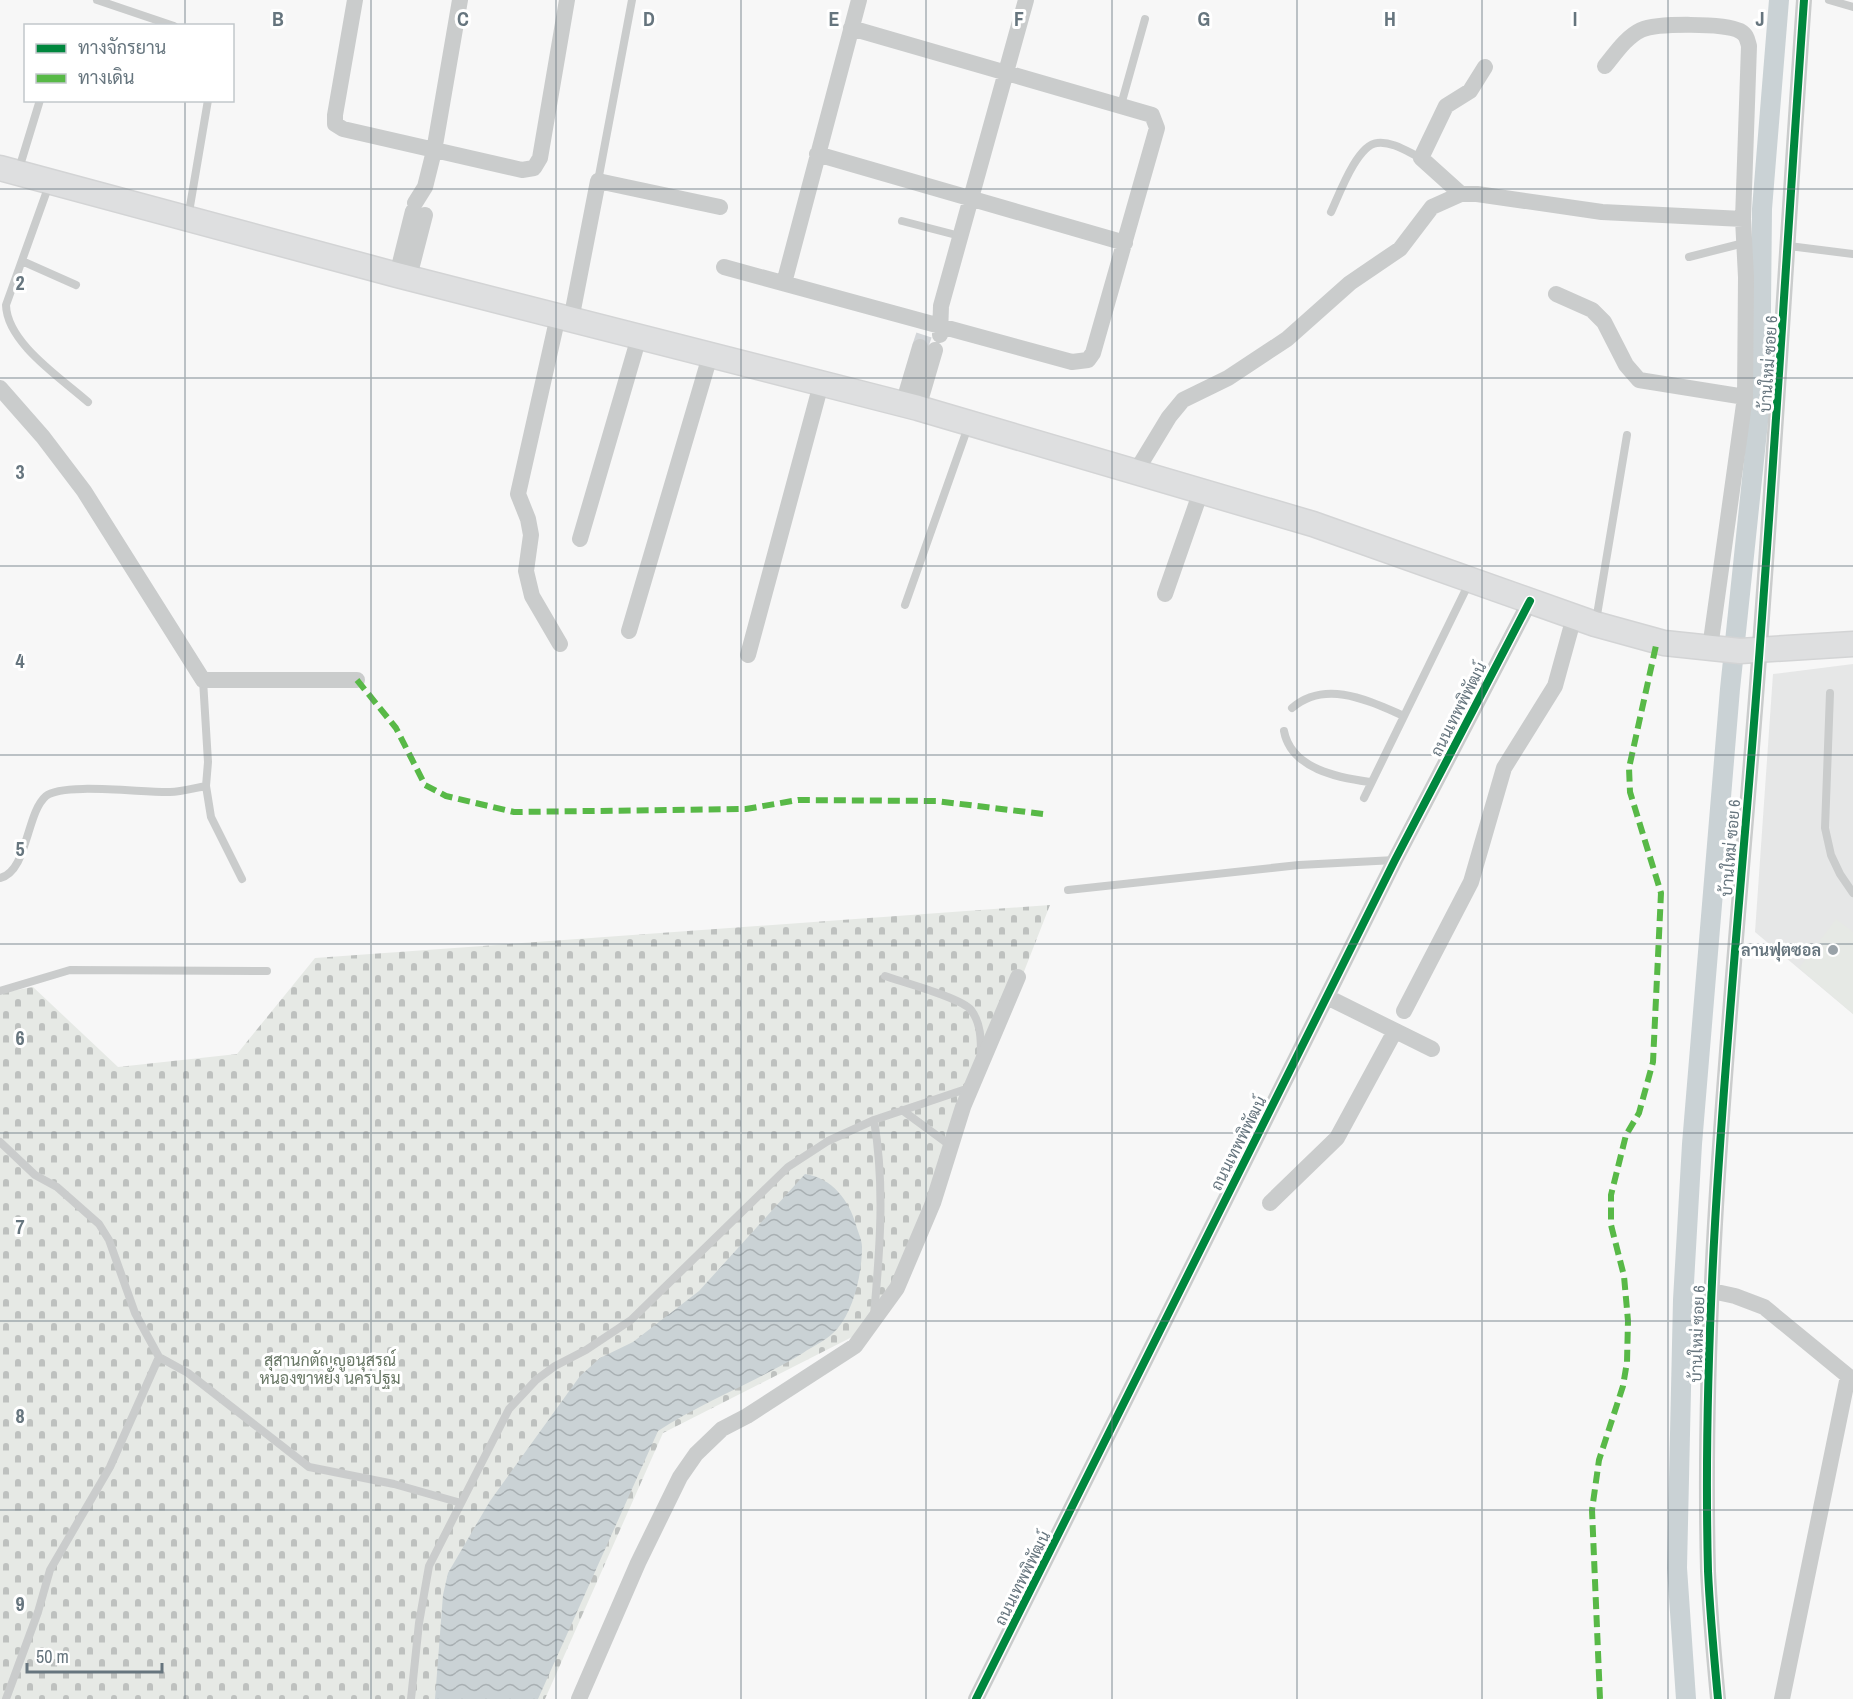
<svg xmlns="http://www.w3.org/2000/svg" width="1853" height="1699" viewBox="0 0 1853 1699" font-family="'Archivo Narrow',Sarabun,sans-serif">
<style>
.built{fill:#e6e7e7}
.cemetery{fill:url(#cemetery-stones)}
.park{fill:#e6e9e5}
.water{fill:url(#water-waves)}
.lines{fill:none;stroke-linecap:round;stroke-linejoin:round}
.canal{stroke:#cad2d5;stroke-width:20}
.street-tunnel{stroke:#d3d6d9;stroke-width:16;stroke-dasharray:16 8;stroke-linecap:butt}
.secondary-casing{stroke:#d3d4d5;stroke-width:27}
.lane{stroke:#cacccc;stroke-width:8}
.street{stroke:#cacccc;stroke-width:16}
.secondary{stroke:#dedfe0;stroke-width:24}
.quiet{stroke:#58b947;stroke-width:6;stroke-dasharray:12 6;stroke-linecap:butt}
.cycleway-casing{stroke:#fff;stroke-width:11}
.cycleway{stroke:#00873e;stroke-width:8}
.grid{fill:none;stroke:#66757e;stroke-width:1.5;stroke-opacity:0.55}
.poi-dot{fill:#99a2a8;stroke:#fff;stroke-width:2}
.labels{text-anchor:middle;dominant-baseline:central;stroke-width:6;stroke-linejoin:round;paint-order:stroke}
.street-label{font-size:16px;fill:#66757e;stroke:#fff}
.poi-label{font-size:16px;font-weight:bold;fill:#66757e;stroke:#fff;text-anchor:end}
.park-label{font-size:16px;fill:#687765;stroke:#fff}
.grid-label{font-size:20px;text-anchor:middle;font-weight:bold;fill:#66757e;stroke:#fff;stroke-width:6;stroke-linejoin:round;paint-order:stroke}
</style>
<defs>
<pattern id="cemetery-stones" width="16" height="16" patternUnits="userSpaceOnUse" patternTransform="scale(1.5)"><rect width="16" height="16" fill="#e6e9e5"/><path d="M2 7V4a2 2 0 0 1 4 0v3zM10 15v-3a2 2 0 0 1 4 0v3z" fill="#bec1bf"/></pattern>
<pattern id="water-waves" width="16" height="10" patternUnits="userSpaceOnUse" patternTransform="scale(1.5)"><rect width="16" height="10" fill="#cad2d5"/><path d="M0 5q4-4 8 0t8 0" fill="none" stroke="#a8afb2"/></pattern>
</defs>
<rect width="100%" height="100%" fill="#f7f7f7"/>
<path class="built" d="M1853,664V1014L1755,932L1773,674Z"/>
<path class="cemetery" d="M1050,905L929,1215L892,1290L854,1336L663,1433L545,1699H0V993L33,987L118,1067L237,1054L315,958Z"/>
<path class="park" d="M1836,919L1853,932V1014L1799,968Z"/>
<path class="water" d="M805,1174C832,1178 849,1200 856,1225C858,1232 862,1240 862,1247C862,1273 854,1310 837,1329C829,1339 813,1346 803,1353C756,1382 704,1401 658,1431L538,1699H435L443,1595L448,1573L490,1501L580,1376L600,1358L633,1342L699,1291Z"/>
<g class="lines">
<path class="canal" d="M1686,1699L1677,1568L1683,1300L1692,1144L1730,689L1760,403L1762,209L1779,0"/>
<path class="street-tunnel" d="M920,347L924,335"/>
<g class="secondary-casing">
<path id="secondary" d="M0,168L397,275L918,408L1313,524L1595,624L1664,643L1740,651L1853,644"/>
</g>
<path class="lane" d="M97,0L174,26
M1829,0L1853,7
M1121,105L1145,19
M18,172L40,100
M598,181L632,0
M49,185L6,305C7,343 61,378 88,402
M1331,212C1339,195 1357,145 1377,143C1392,141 1408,152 1421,158
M188,218L208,100
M902,221L960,236
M1789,246L1853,254
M1689,257L1744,243
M22,261L76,285
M905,605L969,424
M1596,621L1627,435
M1830,693L1825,828L1831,855L1840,874L1853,893
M1292,708C1326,679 1369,701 1404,716
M1284,731C1291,769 1339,778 1370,782
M206,786L211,817L242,879
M1364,798L1470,581
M0,878C28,871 26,813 46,796C63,782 144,793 170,792C182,792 194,788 206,786L208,762L203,680
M1068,890L1299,865L1395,860
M885,976C902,982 962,998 971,1010C981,1023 981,1040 981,1055
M0,991L70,970L267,971
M902,1110L951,1146
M874,1120C885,1185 880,1249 874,1315
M0,1142L35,1175L57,1187L99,1224L109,1240L135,1313L159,1357L188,1373L309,1467L394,1484L461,1503
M6,1699L38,1612L50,1570L110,1467L159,1357
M411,1699L419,1623L429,1566L509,1409L536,1380L555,1366L586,1350L631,1320L788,1167L828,1141L874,1120L972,1087"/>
<path class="street" d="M355,0L335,115V124L343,129L522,170L534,168L540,158L567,0
M1605,66C1615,54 1626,37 1641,30C1657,23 1724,23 1740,31C1747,35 1747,39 1749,46L1743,219L1746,277L1745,397L1710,648
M817,154L1125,243
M1461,194L1421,158L1446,106L1470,91L1485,67
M415,203L425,187L434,151L460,0
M724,267L1072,362L1088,360L1093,353L1157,128L1152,115L851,28
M397,275L413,211
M409,277L425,215
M784,283L859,0
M1556,294L1592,310L1604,322L1626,365L1639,380L1745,397
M558,316L518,494L528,519L531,535L526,571L532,596L560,644
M571,320L598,181L720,207
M940,335L941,306L1026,0
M0,388L43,437L84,491L203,680H357
M903,404L920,347
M918,408L935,350
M1135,473L1169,417L1183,400L1228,378L1287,339L1350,283L1400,249L1432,207L1461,194H1477L1602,212L1743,219
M580,539L639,337
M1165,594L1201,491
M629,631L710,356
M748,655L821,384
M1327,997L1432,1049
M1404,1011L1471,882L1504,768L1555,686L1574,617
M1270,1203L1337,1138L1395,1031
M1712,1291L1735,1296L1764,1307L1853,1380
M579,1699L638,1563L680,1477L696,1454L722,1429L747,1416L855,1346L897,1288L933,1203L963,1107L1018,977
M976,1699L1395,860L1530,601
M1718,1699C1714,1656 1710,1614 1708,1571C1701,1300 1729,1029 1751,760C1772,507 1786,253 1804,0
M1782,1699L1848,1376"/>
<use href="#secondary" class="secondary"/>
<path class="quiet" d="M357,680L396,728L425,785L446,796L514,812L746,809L798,800L936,801L1043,814
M1600,1699L1592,1510L1599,1460L1623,1386L1627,1362L1628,1321L1624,1276L1611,1225V1195L1626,1135L1639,1113L1653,1062L1661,893L1630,792L1629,768L1657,641"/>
<g class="cycleway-casing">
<path id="cycleway" d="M976,1699L1395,860L1530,601
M1718,1699C1714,1656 1710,1614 1708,1571C1701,1300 1729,1029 1751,760C1772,507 1786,253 1804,0"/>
</g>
<use href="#cycleway" class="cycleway"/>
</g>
<path class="grid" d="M185,0V26M371,0V1699M556,0V1699M741,0V1699M926,0V1699M1112,0V1699M1297,0V1699M1482,0V1699M1668,0V1699M185,100V1699M0,189H1853M0,378H1853M0,566H1853M0,755H1853M0,944H1853M0,1133H1853M0,1321H1853M0,1510H1853"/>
<circle class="poi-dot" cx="1833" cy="950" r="6"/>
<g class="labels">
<g class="street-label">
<text transform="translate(1768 364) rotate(-86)">บ้านใหม่ ซอย 6</text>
<text transform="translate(1458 709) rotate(-63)">ถนนเทพพิพัฒน์</text>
<text transform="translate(1730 848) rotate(-85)">บ้านใหม่ ซอย 6</text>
<text transform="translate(1238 1143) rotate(-63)">ถนนเทพพิพัฒน์</text>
<text transform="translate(1697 1334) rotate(-88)">บ้านใหม่ ซอย 6</text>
<text transform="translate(1022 1578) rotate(-63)">ถนนเทพพิพัฒน์</text>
</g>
<g class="poi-label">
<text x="1821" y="950">ลานฟุตซอล</text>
</g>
<g class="park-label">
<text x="330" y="1360">สุสานกตัญญูอนุสรณ์<tspan x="330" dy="18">หนองขาหยั่ง นครปฐม</tspan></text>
</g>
</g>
<g class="grid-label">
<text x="278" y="26">B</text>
<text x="463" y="26">C</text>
<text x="649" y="26">D</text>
<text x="834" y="26">E</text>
<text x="1019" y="26">F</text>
<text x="1204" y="26">G</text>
<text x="1390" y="26">H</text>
<text x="1575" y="26">I</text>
<text x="1760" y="26">J</text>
<text x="20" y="290">2</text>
<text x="20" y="479">3</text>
<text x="20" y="668">4</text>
<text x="20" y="856">5</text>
<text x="20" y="1045">6</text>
<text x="20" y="1234">7</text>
<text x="20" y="1423">8</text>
<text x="20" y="1611">9</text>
</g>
<rect x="24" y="24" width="210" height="78" fill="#ffffff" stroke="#c2c8cb" stroke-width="1.5"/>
<rect x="36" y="44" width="30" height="9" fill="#00873e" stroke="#c2c8cb" stroke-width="1.5"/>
<text x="78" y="54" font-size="18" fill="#66757e">ทางจักรยาน</text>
<rect x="36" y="74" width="30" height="9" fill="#58b947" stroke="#c2c8cb" stroke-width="1.5"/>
<text x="78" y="84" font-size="18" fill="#66757e">ทางเดิน</text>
<path d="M27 1663v9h135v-9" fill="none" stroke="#66757e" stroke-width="3"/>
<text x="36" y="1663" font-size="18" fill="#66757e" stroke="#ffffff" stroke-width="4.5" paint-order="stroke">50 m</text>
</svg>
